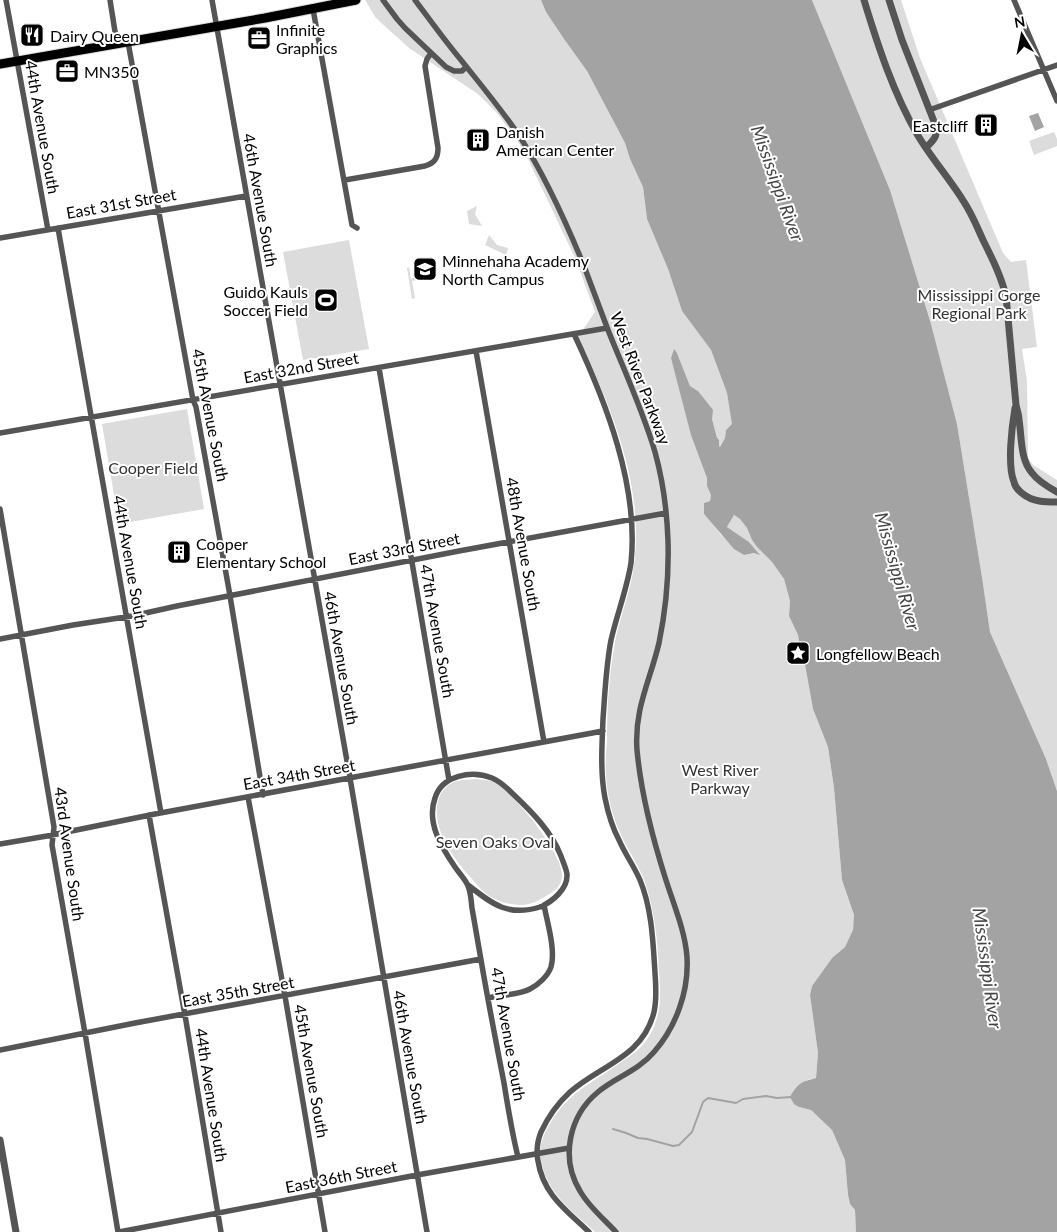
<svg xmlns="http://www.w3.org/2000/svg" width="1057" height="1232" viewBox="0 0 1057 1232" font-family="Lato,sans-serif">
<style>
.green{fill:#dcdcdc}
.water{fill:#a3a3a3}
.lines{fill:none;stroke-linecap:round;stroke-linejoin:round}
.stream{stroke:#a3a3a3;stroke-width:2}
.primary-casing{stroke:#dbdbdb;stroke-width:11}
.minor{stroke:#555;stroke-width:5.5}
.tertiary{stroke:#555;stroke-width:7}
.primary{stroke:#000;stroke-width:9}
.labels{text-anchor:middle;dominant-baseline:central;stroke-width:4;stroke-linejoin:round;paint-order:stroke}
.poi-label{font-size:16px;fill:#000;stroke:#fff;text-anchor:start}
.street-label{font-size:16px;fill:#000;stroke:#fff}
.park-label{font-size:16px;fill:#333;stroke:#fff}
.water-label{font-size:18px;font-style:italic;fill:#444;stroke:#fff}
</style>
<rect width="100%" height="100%" fill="#fff"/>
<path class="green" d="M365,0H541L546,12L564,39L587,71L625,143L630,159L643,187L647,219L668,269L682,311L711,350L727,393L733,424L726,430L725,438L720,447L719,446L712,419L698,391L690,386L677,353L674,350L671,358L707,478V486L711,495L710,501L704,503V514L712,523L721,535L744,555L754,553L759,554L749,542L727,527L734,515L740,519L747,528L752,540L757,547L772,562L784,579L790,601L789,616L798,635L800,648L804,659L813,709L828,747L834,788L842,880L854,915L853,931L845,947L832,958L812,986L810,995L818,1053L816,1078L807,1080L799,1107L811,1110L832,1130L845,1160L848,1195L850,1204L855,1210L856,1232H595C581,1219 564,1206 553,1190C546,1179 541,1166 540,1153C540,1133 560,1106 575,1094C590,1082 608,1072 624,1060C632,1055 640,1049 646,1041C653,1032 657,1020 659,1009C661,997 660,986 659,974C658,943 655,912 645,882C639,866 629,852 622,837C613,818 607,797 606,775C605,764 606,752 607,741C607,708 609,674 615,642C620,616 631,591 634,565C645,487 611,406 578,337L595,312L576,260L528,159L516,138L496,112L478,94L409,48L376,18Z
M812,0H901L920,58L1003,253L1011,262L1026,260L1037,347L1022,349L1027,381L1028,458L1033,465L1057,480V791L1046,759L990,632L982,577L957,424L931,324L890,190Z
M1054,132L1057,139V146L1034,155L1029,141Z
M477,206L475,214L482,226L469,224L467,211Z
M489,235L497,245L508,248L506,255L485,245Z
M349,240L369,349L303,360L283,252Z
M409,267L411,279L427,271L430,277L412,281L415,298L412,299L407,268Z
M187,409L204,509L119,524L102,424Z
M476,779C481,780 487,780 492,781C511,788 565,856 562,877C561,887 553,892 546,896C538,901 530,905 521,905C508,905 496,901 485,893C481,889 476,884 472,879C454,860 429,826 439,798C441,793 445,787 450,784C458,779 468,780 476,779Z"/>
<path class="water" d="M541,0H812L890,190L931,324L957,424L982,577L990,632L1046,759L1057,791V1232H856L855,1210L850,1204L848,1195L845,1160L832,1130L811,1110L799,1107L794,1104L790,1097C798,1083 801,1082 816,1078L818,1053L810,995L812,986L832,958L845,947L853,930L854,915L842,880L834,788L828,747L813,709L804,659L800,648L798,635L789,616L790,601L784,579L772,562L757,547L752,540L747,528L740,519L734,515L727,527L749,542L760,555L754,553L744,555L734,549L704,514V503L710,501L711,495L707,486V478L691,435L671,358L674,349L677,353L690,386L698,391L713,410L712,419L717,438L719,440V446L720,447L725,438L726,430L732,424L727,393L711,350L682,311L668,269L647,219L643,187L630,159L625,143L587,71L564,39L546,12Z
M1038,113L1044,127L1035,131L1029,116Z"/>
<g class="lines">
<path class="stream" d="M613,1129L626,1133L638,1138L647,1139L673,1146L679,1145L692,1132L703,1102L708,1098L736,1103L743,1099L766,1096L777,1098L791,1097"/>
<g class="primary-casing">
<path id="primary" d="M0,64L265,18L356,0"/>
</g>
<path class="minor" d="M6,0L48,230
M110,0L117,44
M212,0L350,778L427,1232
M383,0L397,19L405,28L446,67L454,71H462L466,67
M415,0C430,20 445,41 461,60C481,85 502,110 520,137C545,176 566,222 584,266C592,287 600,309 608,330C624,370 643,411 655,452C663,481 667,511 668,541C669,575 666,609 659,643C650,681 634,709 637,750C641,793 652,836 665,877C673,903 685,930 687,957C689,991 676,1027 654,1052C638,1071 616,1077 598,1092C569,1116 560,1158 580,1191C589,1207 604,1219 616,1232
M1014,0L1057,101
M313,9L352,225L357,228
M128,42L193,400L196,407L229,590L263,795
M929,110L1057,65
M345,180L425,166C434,163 438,159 438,148L425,66L427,59L431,53
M58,228L161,813
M0,238L246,196
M574,334C606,402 639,486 631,563C627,589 617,614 611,640C606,666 605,692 603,719C602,745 600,772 605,798C608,813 612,827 619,840C625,854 634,866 640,880C652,909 653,942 655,973C656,986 657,999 654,1012C643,1057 601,1065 570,1092C558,1103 548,1117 541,1132C537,1142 536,1151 538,1161C543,1194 566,1210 589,1232
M476,351L544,742
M379,368L449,780
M0,433L607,328
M0,509L54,827L52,845L86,1039L118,1232
M0,639L73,625L132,616L177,606L459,551L666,513
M248,797L285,996L325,1232
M149,815L186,1021L221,1232
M0,844L47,836L155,814L603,731
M468,885C492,904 508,917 540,907C552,902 568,889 567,874C566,868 563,862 561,856C551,831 532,812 513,794C507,788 500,781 492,778C472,770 442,775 435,798C426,823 442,848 455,867C459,873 466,880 468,886C471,893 471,901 472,908C475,926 478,943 481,960C488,1001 496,1042 504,1083C508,1108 512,1133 518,1157
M488,998C500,995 519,995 530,989C538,985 548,976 551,967C556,950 547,922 544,905
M0,1050L135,1023L481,959
M119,1232L417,1175L569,1148"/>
<path class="tertiary" d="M864,0C878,46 893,92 917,134C931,158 950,179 964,202C972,214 977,227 983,240C992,258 1001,276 1006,296L1016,405C1017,410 1019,415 1019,420C1022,438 1020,459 1032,473C1038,481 1048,487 1057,492
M889,0L902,40L935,124C938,137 935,138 926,148
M1015,408C1012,426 1007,465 1014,482C1015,487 1019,491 1023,494C1033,502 1045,502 1057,502
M0,1140L16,1232"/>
<use href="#primary" class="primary"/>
</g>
<defs>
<g id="restaurant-square" transform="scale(1.25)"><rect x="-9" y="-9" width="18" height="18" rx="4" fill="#000" stroke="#fff"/><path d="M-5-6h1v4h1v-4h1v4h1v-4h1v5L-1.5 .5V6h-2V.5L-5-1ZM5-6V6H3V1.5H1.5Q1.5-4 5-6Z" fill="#fff"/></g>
<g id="office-square" transform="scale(1.25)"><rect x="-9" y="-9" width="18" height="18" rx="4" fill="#000" stroke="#fff"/><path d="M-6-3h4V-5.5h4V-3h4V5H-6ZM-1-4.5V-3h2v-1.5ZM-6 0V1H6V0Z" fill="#fff"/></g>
<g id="building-square" transform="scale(1.25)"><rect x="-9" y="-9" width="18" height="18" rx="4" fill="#000" stroke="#fff"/><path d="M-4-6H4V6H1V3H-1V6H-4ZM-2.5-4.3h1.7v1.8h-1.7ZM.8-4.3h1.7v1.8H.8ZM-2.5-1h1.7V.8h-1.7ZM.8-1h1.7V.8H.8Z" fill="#fff"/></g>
<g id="school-square" transform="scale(1.25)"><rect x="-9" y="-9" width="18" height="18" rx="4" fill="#000" stroke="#fff"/><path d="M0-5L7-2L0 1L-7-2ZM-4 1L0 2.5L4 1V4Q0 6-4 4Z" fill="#fff"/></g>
<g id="stadium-square" transform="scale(1.25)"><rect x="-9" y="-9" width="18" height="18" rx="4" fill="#000" stroke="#fff"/><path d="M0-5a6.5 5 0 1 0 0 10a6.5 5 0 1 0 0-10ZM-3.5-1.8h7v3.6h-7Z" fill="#fff"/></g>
<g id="sight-square" transform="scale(1.25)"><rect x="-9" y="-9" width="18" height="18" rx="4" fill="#000" stroke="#fff"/><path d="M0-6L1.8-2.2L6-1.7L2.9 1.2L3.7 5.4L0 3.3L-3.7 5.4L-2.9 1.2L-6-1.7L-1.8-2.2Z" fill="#fff"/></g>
</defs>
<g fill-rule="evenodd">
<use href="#restaurant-square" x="32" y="35"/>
<use href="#office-square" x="259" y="38"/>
<use href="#office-square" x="67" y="71"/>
<use href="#building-square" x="986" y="125"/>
<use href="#building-square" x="478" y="140"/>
<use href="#school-square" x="425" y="269"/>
<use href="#stadium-square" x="326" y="300"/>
<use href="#building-square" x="179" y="552"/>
<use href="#sight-square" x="798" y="653"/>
</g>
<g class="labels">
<g class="poi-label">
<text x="276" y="29">Infinite<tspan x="276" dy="18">Graphics</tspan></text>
<text x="50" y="35">Dairy Queen</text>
<text x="84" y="71">MN350</text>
<text x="968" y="125" text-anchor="end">Eastcliff</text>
<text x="496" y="131">Danish<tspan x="496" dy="18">American Center</tspan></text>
<text x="442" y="260">Minnehaha Academy<tspan x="442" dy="18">North Campus</tspan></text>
<text x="308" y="291" text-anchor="end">Guido Kauls<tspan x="308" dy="18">Soccer Field</tspan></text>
<text x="196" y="543">Cooper<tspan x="196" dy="18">Elementary School</tspan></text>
<text x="816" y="653">Longfellow Beach</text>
</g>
<g class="street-label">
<text transform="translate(43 127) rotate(80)">44th Avenue South</text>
<text transform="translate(261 200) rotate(80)">46th Avenue South</text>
<text transform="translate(121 203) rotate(-10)">East 31st Street</text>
<text transform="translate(301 367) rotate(-10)">East 32nd Street</text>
<text transform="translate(641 378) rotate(69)">West River Parkway</text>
<text transform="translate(211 415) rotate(79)">45th Avenue South</text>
<text transform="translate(524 544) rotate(80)">48th Avenue South</text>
<text transform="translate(404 548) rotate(-11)">East 33rd Street</text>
<text transform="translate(131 562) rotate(80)">44th Avenue South</text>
<text transform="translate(438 631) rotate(80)">47th Avenue South</text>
<text transform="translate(342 658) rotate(80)">46th Avenue South</text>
<text transform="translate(299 774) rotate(-10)">East 34th Street</text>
<text transform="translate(70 854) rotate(82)">43rd Avenue South</text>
<text transform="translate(238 991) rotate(-10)">East 35th Street</text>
<text transform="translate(509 1034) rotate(80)">47th Avenue South</text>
<text transform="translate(411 1057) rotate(80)">46th Avenue South</text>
<text transform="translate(312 1071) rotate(80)">45th Avenue South</text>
<text transform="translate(212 1095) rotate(81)">44th Avenue South</text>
<text transform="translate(341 1176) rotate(-11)">East 36th Street</text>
</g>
<g class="park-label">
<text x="979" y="294">Mississippi Gorge<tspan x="979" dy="18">Regional Park</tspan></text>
<text x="153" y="467">Cooper Field</text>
<text x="720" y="769">West River<tspan x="720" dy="18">Parkway</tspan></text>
<text x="495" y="841">Seven Oaks Oval</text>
</g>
<g class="water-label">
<text transform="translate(778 183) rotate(70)">Mississippi River</text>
<text transform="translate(898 571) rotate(74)">Mississippi River</text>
<text transform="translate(988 968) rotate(82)">Mississippi River</text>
</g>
</g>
<g transform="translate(1022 35) rotate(350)" stroke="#ffffff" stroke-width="4" paint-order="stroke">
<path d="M0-4L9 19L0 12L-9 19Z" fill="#000000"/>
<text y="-8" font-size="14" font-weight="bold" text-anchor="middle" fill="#000000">N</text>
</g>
</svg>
